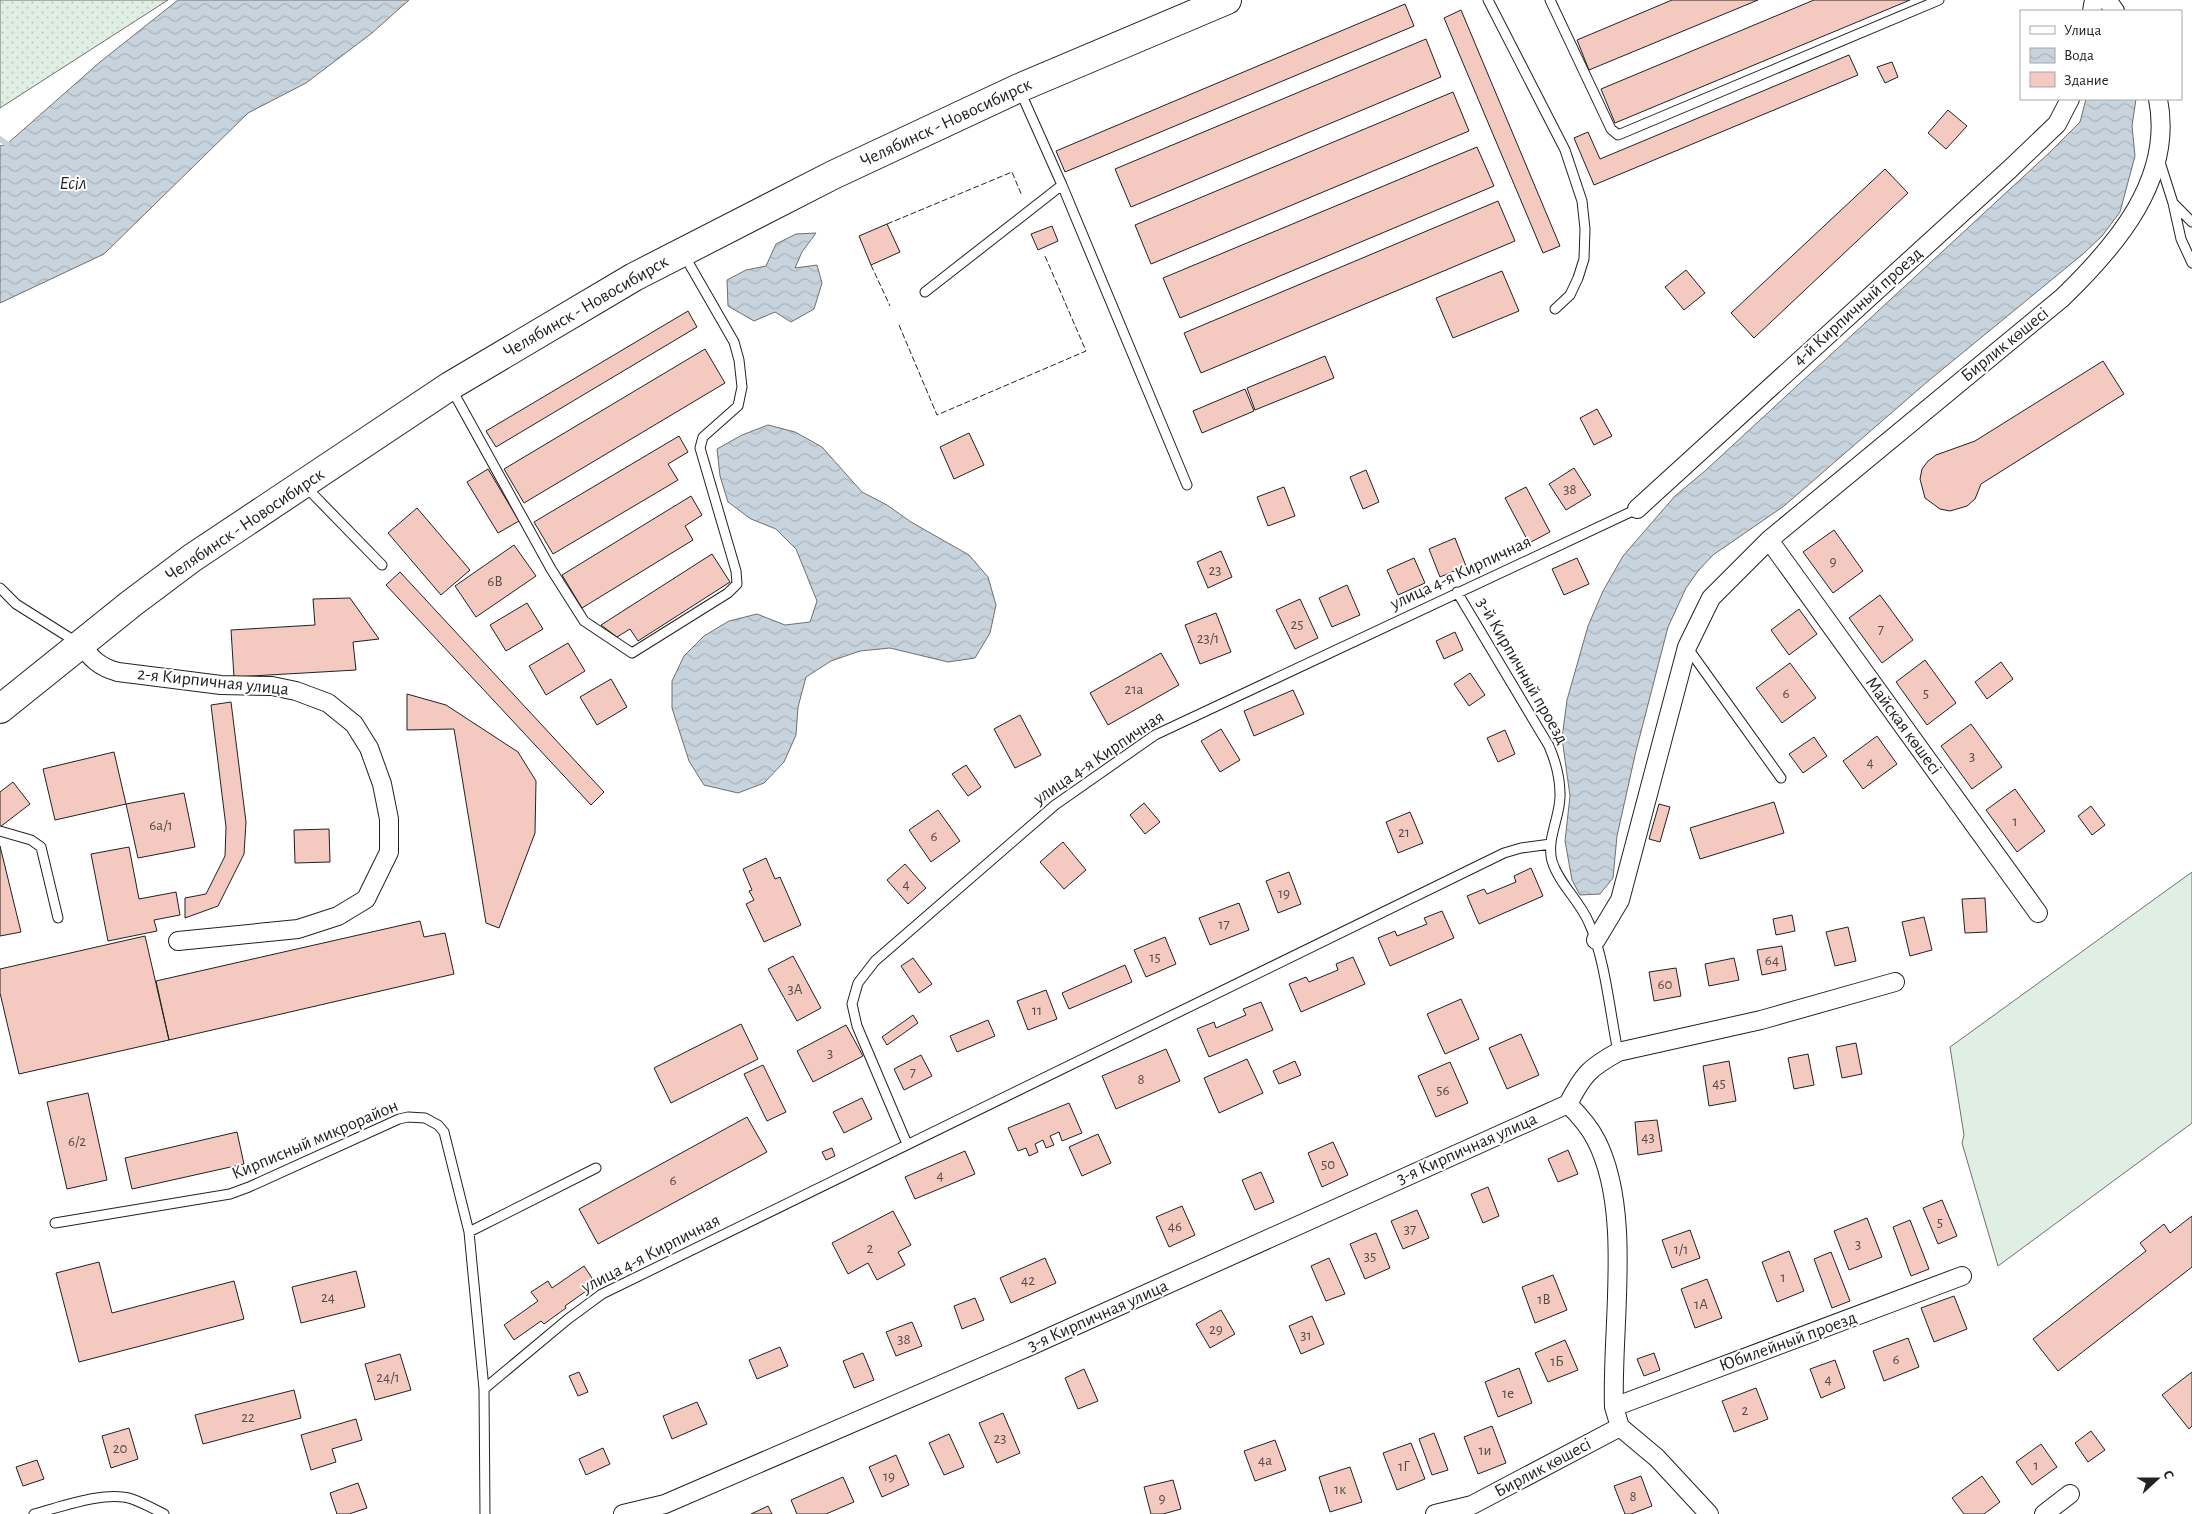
<svg xmlns="http://www.w3.org/2000/svg" width="2192" height="1514" viewBox="0 0 2192 1514" font-family="'Alegreya Sans',sans-serif">
<style>
.grass{fill:url(#grass-dots);stroke:#6f6f6f}
.pitch{fill:#e0efe3;stroke:#6f6f6f}
.water{fill:url(#water-waves);stroke:#6f6f6f}
.lines{fill:none;stroke-linecap:round;stroke-linejoin:round}
.stream{stroke:#c7d3dd;stroke-width:5.5}
.building{fill:#f3c9c0;stroke:#222}
.service-casing{stroke:#222;stroke-width:11}
.minor-casing{stroke:#222;stroke-width:20}
.trunk-casing{stroke:#222;stroke-width:30}
.service{stroke:#fff;stroke-width:9}
.minor{stroke:#fff;stroke-width:18}
.trunk{stroke:#fff;stroke-width:28}
.fence{stroke:#222;stroke-width:1;stroke-dasharray:6 2.5;stroke-linecap:butt}
.labels{text-anchor:middle;dominant-baseline:central;stroke-width:4;stroke-linejoin:round;paint-order:stroke}
.number-label{font-size:15px;fill:#564c4a}
.street-label{font-size:18px;fill:#222;stroke:#fff}
.water-label{font-size:19px;font-style:italic;fill:#222;stroke:#fff}
</style>
<defs>
<pattern id="grass-dots" width="8" height="8" patternUnits="userSpaceOnUse" patternTransform="scale(1.25)"><rect width="8" height="8" fill="#e0efe3"/><path d="M2 2h.1M6 6h.1" fill="none" stroke="#c0cdc2" stroke-width="1.8" stroke-linecap="round"/></pattern>
<pattern id="water-waves" width="16" height="10" patternUnits="userSpaceOnUse" patternTransform="scale(1.25)"><rect width="16" height="10" fill="#c7d3dd"/><path d="M0 5q4-4 8 0t8 0" fill="none" stroke="#abb5bd"/></pattern>
</defs>
<rect width="100%" height="100%" fill="#fff"/>
<path class="grass" d="M0,0H168L0,108Z"/>
<path class="pitch" d="M2192,872V1123L1998,1266L1962,1143L1964,1135L1950,1047Z"/>
<path class="water" d="M178,0H409L372,33L306,83L248,113L104,254L0,303V146L7,144L100,62Z
M2086,99H2136L2132,126L2135,156L2120,212L2102,236L2083,254L1927,382L1784,506L1713,555L1698,571L1686,588L1668,627L1636,751L1617,836L1613,878L1600,894L1580,895L1572,880L1565,841L1570,796L1562,738L1567,700L1588,626L1603,591L1623,556L1675,496L1706,470L2049,153L2080,122Z
M816,233L802,252L795,268L817,265L822,283L814,309L791,322L775,312L754,321L728,306L727,280L746,270L766,266L776,244L796,234Z
M768,425L795,432L822,447L862,492L887,505L911,522L969,555L988,577L996,605L990,633L975,658L948,662L890,648L860,651L831,661L806,677L798,707L796,735L784,762L764,783L738,793L704,785L689,761L672,708V681L684,656L704,636L729,621L757,614L785,625L810,622L817,601L796,549L776,529L751,519L728,502L720,476L717,449L742,435Z"/>
<g class="lines">
<path class="stream" d="M0,139L7,144"/>
</g>
<path class="building" d="M1672,0H1758L1589,70L1577,40Z
M1814,0H1910L1615,123L1601,89Z
M1405,4L1414,26L1065,172L1056,151Z
M1461,10L1560,246L1543,253L1444,18Z
M1426,39L1441,77L1131,207L1115,169Z
M1849,55L1858,75L1594,185L1574,138L1588,132L1600,159Z
M1892,62L1898,77L1885,83L1877,67Z
M1453,92L1469,131L1151,264L1135,225Z
M1948,110L1967,126L1946,149L1928,133Z
M1477,147L1494,186L1180,318L1163,278Z
M1885,169L1908,193L1754,338L1731,313Z
M1498,201L1515,241L1201,373L1184,333Z
M887,224L900,252L871,265L859,236Z
M1052,226L1058,241L1038,250L1031,234Z
M1686,270L1705,293L1684,310L1665,287Z
M1502,271L1519,311L1453,338L1436,298Z
M688,311L697,327L496,447L486,431Z
M705,349L725,383L524,503L504,469Z
M1325,356L1334,378L1255,410L1247,388Z
M2103,361L2124,394L1981,484L1975,499L1967,506L1950,511L1940,509L1925,498L1920,479L1922,469L1928,461L1936,455L1975,441Z
M1245,389L1254,411L1202,433L1193,411Z
M1597,409L1612,436L1594,445L1580,418Z
M969,433L984,465L954,479L940,447Z
M679,436L688,452L668,464L678,480L553,554L534,522Z
M1574,468L1591,495L1566,510L1549,484Z
M488,469L519,521L498,533L467,482Z
M1366,470L1379,502L1363,509L1350,477Z
M1284,487L1295,516L1268,526L1257,497Z
M1526,487L1550,532L1529,543L1505,498Z
M691,496L702,515L685,526L693,540L582,608L562,575Z
M417,508L470,570L441,595L388,533Z
M1834,530L1863,571L1833,593L1803,552Z
M1455,538L1466,566L1440,577L1429,549Z
M514,545L536,576L476,617L455,586Z
M1221,551L1232,577L1208,588L1197,562Z
M712,554L730,582L638,641L630,629L617,637L601,625Z
M1414,558L1425,583L1398,595L1387,570Z
M1577,558L1589,584L1564,595L1552,569Z
M400,572L604,792L591,805L386,585Z
M1347,585L1360,615L1332,627L1319,598Z
M1880,595L1913,640L1882,663L1849,618Z
M350,598L379,639L353,642L356,670L234,677L231,630L315,625L313,599Z
M1300,599L1318,638L1295,649L1276,610Z
M527,603L543,629L506,651L490,625Z
M1799,609L1817,634L1789,655L1771,630Z
M1216,613L1231,652L1200,664L1185,625Z
M1455,632L1463,650L1444,659L1436,641Z
M568,643L585,671L546,695L529,666Z
M1161,653L1179,685L1108,725L1090,693Z
M1925,660L1956,703L1927,725L1896,682Z
M2001,662L2013,679L1987,699L1975,682Z
M1790,663L1816,698L1782,723L1756,688Z
M1470,673L1485,695L1469,706L1454,684Z
M611,679L627,707L597,725L580,697Z
M1293,690L1304,714L1254,736L1244,711Z
M407,694L446,705L518,752L536,781L535,833L499,928L486,923L454,729L407,730Z
M231,702L246,822L244,854L218,906L185,918V898L206,894L225,856L226,827L211,705Z
M1020,715L1041,755L1015,768L994,729Z
M1971,724L2002,767L1972,789L1941,746Z
M1221,729L1240,760L1220,772L1201,741Z
M1505,730L1515,754L1498,762L1487,738Z
M1877,736L1897,764L1863,789L1843,761Z
M1814,737L1827,756L1803,773L1789,754Z
M114,752L126,804L55,820L43,769Z
M966,765L981,787L968,796L952,774Z
M13,782L30,804L0,827V792Z
M2015,789L2045,831L2017,852L1986,810Z
M184,793L195,847L138,858L126,804Z
M1774,802L1784,833L1700,859L1690,828Z
M1144,803L1160,822L1145,834L1130,815Z
M1659,804L1670,807L1660,842L1649,839Z
M2091,806L2105,825L2092,835L2078,816Z
M938,810L960,841L931,862L909,830Z
M1410,812L1423,843L1398,853L1386,822Z
M329,829L330,862L295,863L294,830Z
M1063,842L1086,870L1064,889L1040,862Z
M0,846L21,932L0,936Z
M129,847L139,899L176,892L180,915L154,920L157,931L108,941L91,854Z
M766,858L775,879L780,877L801,925L764,942L746,904L754,900L749,891L752,890L743,869Z
M905,864L926,888L908,904L887,880Z
M1531,868L1543,896L1479,924L1467,896L1484,889L1487,894L1516,882L1514,876Z
M1289,872L1301,904L1278,913L1266,881Z
M1985,898L1987,932L1965,933L1962,899Z
M1239,903L1249,930L1210,945L1199,918Z
M1442,911L1454,938L1390,966L1378,938L1395,931L1397,936L1427,924L1424,918Z
M1792,915L1795,931L1776,935L1773,919Z
M1924,917L1932,950L1910,956L1902,922Z
M420,921L424,937L445,933L454,974L169,1040L156,981Z
M1848,927L1856,961L1835,966L1826,932Z
M145,936L169,1040L19,1074L0,993V969Z
M1165,937L1176,964L1146,977L1134,950Z
M1782,946L1786,970L1762,975L1757,950Z
M793,956L821,1008L797,1021L768,969Z
M1353,957L1365,984L1301,1012L1289,984L1306,977L1309,982L1338,970L1336,964Z
M913,958L932,984L919,993L901,966Z
M1734,958L1739,980L1709,986L1705,964Z
M1125,965L1132,982L1069,1009L1062,993Z
M1676,968L1681,996L1654,1001L1649,972Z
M1046,990L1057,1019L1028,1030L1017,1001Z
M1461,999L1479,1039L1445,1054L1427,1014Z
M1261,1002L1273,1030L1209,1057L1197,1029L1214,1022L1216,1028L1246,1015L1243,1009Z
M913,1015L918,1023L887,1045L882,1037Z
M988,1020L995,1036L957,1052L950,1036Z
M741,1024L758,1059L671,1103L654,1068Z
M846,1025L863,1056L813,1082L797,1051Z
M1521,1034L1539,1075L1507,1089L1489,1048Z
M1856,1043L1862,1074L1842,1078L1836,1047Z
M1166,1049L1180,1081L1116,1109L1102,1076Z
M1808,1054L1814,1085L1794,1089L1788,1058Z
M921,1055L932,1076L904,1090L894,1069Z
M1247,1059L1263,1093L1219,1113L1204,1078Z
M1295,1061L1301,1075L1279,1084L1273,1071Z
M1729,1061L1736,1101L1709,1106L1703,1066Z
M1450,1062L1468,1103L1436,1117L1418,1076Z
M763,1065L786,1112L767,1121L744,1074Z
M88,1093L107,1180L67,1189L47,1102Z
M862,1098L872,1119L844,1133L833,1112Z
M1069,1103L1082,1133L1062,1141L1059,1132L1050,1136L1054,1145L1046,1148L1043,1140L1035,1144L1038,1152L1029,1156L1026,1148L1018,1151L1008,1128Z
M747,1117L767,1152L598,1244L579,1209Z
M1657,1120L1662,1151L1638,1155L1635,1122Z
M237,1132L244,1164L132,1189L125,1158Z
M1098,1134L1111,1163L1082,1176L1069,1147Z
M1333,1142L1348,1175L1322,1187L1308,1153Z
M832,1148L835,1156L826,1160L822,1152Z
M1568,1150L1578,1174L1558,1182L1548,1159Z
M965,1151L975,1174L915,1199L905,1177Z
M1261,1172L1274,1202L1255,1210L1242,1180Z
M1488,1187L1499,1216L1483,1223L1471,1194Z
M1942,1200L1957,1236L1938,1244L1923,1208Z
M1182,1206L1195,1235L1169,1247L1156,1217Z
M1417,1210L1429,1238L1403,1249L1391,1221Z
M893,1211L911,1245L898,1252L905,1265L877,1280L868,1263L848,1274L832,1243Z
M2192,1216V1267L2058,1371L2033,1339L2146,1251L2140,1243L2164,1224L2170,1233Z
M1867,1218L1882,1257L1849,1270L1834,1231Z
M1910,1220L1929,1269L1911,1276L1893,1227Z
M1690,1230L1700,1258L1672,1268L1662,1240Z
M1376,1233L1390,1268L1365,1279L1350,1244Z
M1789,1251L1804,1291L1777,1302L1762,1262Z
M1831,1252L1850,1301L1832,1308L1814,1259Z
M1045,1258L1056,1283L1011,1303L1000,1278Z
M1329,1258L1345,1294L1326,1301L1311,1266Z
M99,1262L112,1313L234,1281L244,1319L79,1362L56,1273Z
M584,1266L596,1284L565,1306L566,1308L544,1324L541,1321L514,1340L504,1325L538,1301L531,1292L548,1281L552,1288Z
M356,1271L365,1307L301,1323L292,1287Z
M1553,1275L1567,1310L1535,1323L1522,1287Z
M1707,1279L1722,1318L1695,1328L1681,1289Z
M1954,1296L1967,1329L1934,1342L1921,1308Z
M975,1298L984,1320L962,1329L954,1306Z
M1221,1310L1235,1334L1210,1348L1196,1324Z
M1312,1316L1324,1344L1301,1354L1289,1326Z
M912,1322L922,1346L896,1356L886,1332Z
M1908,1338L1919,1367L1884,1381L1873,1351Z
M1565,1340L1578,1370L1548,1382L1535,1353Z
M780,1347L788,1366L757,1379L749,1360Z
M863,1353L874,1380L854,1388L843,1361Z
M1654,1353L1660,1370L1644,1376L1637,1359Z
M400,1354L411,1390L375,1400L365,1364Z
M1835,1360L1845,1388L1821,1398L1810,1369Z
M1519,1368L1532,1403L1498,1417L1485,1382Z
M1084,1369L1098,1401L1078,1409L1065,1378Z
M579,1372L588,1392L578,1396L569,1376Z
M2192,1372V1426L2189,1429L2162,1395Z
M1756,1388L1768,1419L1734,1432L1722,1401Z
M294,1390L301,1418L203,1444L195,1415Z
M697,1402L707,1424L672,1439L663,1416Z
M1003,1413L1020,1453L997,1463L979,1423Z
M356,1419L362,1440L332,1449L336,1462L311,1470L301,1435Z
M1492,1426L1506,1463L1478,1474L1464,1437Z
M129,1428L138,1459L111,1468L102,1436Z
M2091,1431L2105,1450L2088,1462L2075,1443Z
M1434,1433L1448,1470L1432,1475L1419,1439Z
M949,1434L964,1467L944,1475L929,1443Z
M1275,1440L1286,1470L1255,1481L1244,1451Z
M1411,1443L1425,1479L1397,1490L1383,1453Z
M2041,1444L2057,1467L2032,1485L2016,1462Z
M603,1448L610,1464L586,1475L579,1459Z
M896,1455L909,1485L882,1497L869,1467Z
M37,1460L44,1479L23,1486L16,1467Z
M1350,1467L1362,1502L1330,1512L1319,1477Z
M1641,1476L1652,1506L1631,1514H1625L1614,1486Z
M1982,1476L2000,1502L1984,1514H1964L1952,1498Z
M843,1477L854,1502L826,1514H797L791,1500Z
M1173,1480L1181,1509L1163,1514H1151L1144,1487Z
M358,1483L367,1508L349,1514H337L330,1493Z
M768,1506L772,1514H751Z"/>
<g class="lines">
<g class="service-casing">
<path id="service" d="M1488,0L1565,150L1582,201L1585,229L1584,259L1578,278L1570,295L1555,309
M1550,0L1611,129L1618,135L1939,0
M1020,91L1062,185L1187,485
M2159,159L2173,203L2181,239L2192,263
M2173,203L2192,222
M925,292L1062,185
M451,388L551,569L584,621L632,653L728,593L737,584L736,571L700,448L703,437L738,406L742,387L739,360L734,342L684,255
M305,486L382,565
M0,588L16,604L78,643
M1457,592L1549,746C1555,760 1560,778 1560,794C1561,816 1546,838 1552,861C1559,884 1580,901 1589,923C1605,958 1610,1013 1618,1052
M1687,647L1781,778
M0,831L31,840L41,847L58,918
M907,1144L857,1026L852,1004L858,983L875,961L1055,805L1155,735L1637,509
M55,1223L230,1194L249,1187L399,1119L408,1117L425,1118L438,1125L444,1132L469,1232L484,1389
M469,1232L596,1168
M34,1514C61,1507 106,1490 132,1499C143,1503 154,1509 164,1514
M485,1514L484,1389L568,1319L602,1294L1504,853L1521,848L1551,844"/>
</g>
<g class="minor-casing">
<path id="minor" d="M2107,0L2115,11
M2092,11L2094,0
M1637,509L2010,169L2057,124L2070,99
M1769,540L2038,913
M80,644C92,659 99,667 118,672L221,685L272,686L296,691L328,703L354,724L369,748L382,784L389,819V852L366,899L338,916L298,929L178,941
M1596,940L1620,900L1687,647L1711,598L1769,540L2062,298C2116,246 2174,179 2158,99
M1568,1104C1579,1115 1589,1126 1596,1140C1633,1211 1611,1327 1614,1407L1620,1427L1657,1458L1709,1514
M1614,1407L1962,1276
M623,1514L665,1504L1028,1347L1568,1104C1583,1075 1589,1068 1618,1052L1761,1020L1895,982
M1435,1514L1472,1505L1620,1427
M2044,1514L2070,1494"/>
</g>
<g class="trunk-casing">
<path id="trunk" d="M0,709L132,603L192,558L450,386L634,277L833,175L1019,88L1227,0"/>
</g>
<use href="#service" class="service"/>
<use href="#minor" class="minor"/>
<use href="#trunk" class="trunk"/>
<path class="fence" d="M887,224L1012,172L1022,196
M871,265L890,306
M899,325L937,415L1086,351L1045,256"/>
</g>
<g class="labels">
<g class="number-label">
<text x="1570" y="489">38</text>
<text x="1833" y="561">9</text>
<text x="1215" y="570">23</text>
<text x="495" y="581">6В</text>
<text x="1297" y="624">25</text>
<text x="1881" y="629">7</text>
<text x="1208" y="638">23/1</text>
<text x="1134" y="689">21а</text>
<text x="1786" y="693">6</text>
<text x="1926" y="693">5</text>
<text x="1972" y="756">3</text>
<text x="1870" y="762">4</text>
<text x="2015" y="821">1</text>
<text x="161" y="825">6а/1</text>
<text x="1404" y="832">21</text>
<text x="934" y="836">6</text>
<text x="906" y="884">4</text>
<text x="1284" y="893">19</text>
<text x="1224" y="924">17</text>
<text x="1155" y="957">15</text>
<text x="1772" y="960">64</text>
<text x="1665" y="984">60</text>
<text x="795" y="989">3А</text>
<text x="1037" y="1010">11</text>
<text x="830" y="1053">3</text>
<text x="913" y="1072">7</text>
<text x="1141" y="1079">8</text>
<text x="1719" y="1083">45</text>
<text x="1443" y="1090">56</text>
<text x="1648" y="1137">43</text>
<text x="77" y="1141">6/2</text>
<text x="1328" y="1164">50</text>
<text x="940" y="1175">4</text>
<text x="673" y="1180">6</text>
<text x="1940" y="1222">5</text>
<text x="1175" y="1226">46</text>
<text x="1410" y="1229">37</text>
<text x="1858" y="1244">3</text>
<text x="870" y="1248">2</text>
<text x="1681" y="1249">1/1</text>
<text x="1370" y="1256">35</text>
<text x="1783" y="1277">1</text>
<text x="1028" y="1280">42</text>
<text x="328" y="1297">24</text>
<text x="1544" y="1299">1В</text>
<text x="1701" y="1304">1А</text>
<text x="1216" y="1329">29</text>
<text x="1306" y="1335">31</text>
<text x="904" y="1339">38</text>
<text x="1896" y="1359">6</text>
<text x="1557" y="1361">1Б</text>
<text x="388" y="1377">24/1</text>
<text x="1828" y="1379">4</text>
<text x="1508" y="1393">1е</text>
<text x="1745" y="1410">2</text>
<text x="248" y="1417">22</text>
<text x="1000" y="1438">23</text>
<text x="120" y="1448">20</text>
<text x="1485" y="1450">1и</text>
<text x="1265" y="1460">4а</text>
<text x="2036" y="1465">1</text>
<text x="1404" y="1466">1Г</text>
<text x="889" y="1476">19</text>
<text x="1340" y="1489">1к</text>
<text x="1633" y="1496">8</text>
<text x="1162" y="1498">9</text>
</g>
<g class="street-label">
<text transform="translate(946 123) rotate(-25)">Челябинск - Новосибирск</text>
<text transform="translate(586 307) rotate(-30)">Челябинск - Новосибирск</text>
<text transform="translate(1858 307) rotate(-42)">4-й Кирпичный проезд</text>
<text transform="translate(2005 345) rotate(-39)">Бирлик көшесі</text>
<text transform="translate(245 525) rotate(-34)">Челябинск - Новосибирск</text>
<text transform="translate(1461 573) rotate(-25)">улица 4-я Кирпичная</text>
<text transform="translate(1522 671) rotate(60)">3-й Кирпичный проезд</text>
<text transform="translate(213 682) rotate(6)">2-я Кирпичная улица</text>
<text transform="translate(1903 726) rotate(54)">Майская көшесі</text>
<text transform="translate(1099 758) rotate(-34)">улица 4-я Кирпичная</text>
<text transform="translate(315 1140) rotate(-23)">Кирписный микрорайон</text>
<text transform="translate(1467 1149) rotate(-24)">3-я Кирпичная улица</text>
<text transform="translate(651 1254) rotate(-27)">улица 4-я Кирпичная</text>
<text transform="translate(1098 1316) rotate(-24)">3-я Кирпичная улица</text>
<text transform="translate(1788 1342) rotate(-20)">Юбилейный проезд</text>
<text transform="translate(1543 1468) rotate(-28)">Бирлик көшесі</text>
</g>
<g class="water-label">
<text x="73" y="183">Есіл</text>
</g>
</g>
<rect x="2020" y="10" width="162" height="90" fill="#ffffff" stroke="#a7a7a7"/>
<rect x="2030" y="26" width="25" height="8" fill="#ffffff" stroke="#a7a7a7"/>
<text x="2064" y="35" font-size="15" fill="#222222">Улица</text>
<rect x="2030" y="48" width="25" height="15" fill="url(#water-waves)" stroke="#a7a7a7"/>
<text x="2064" y="60" font-size="15" fill="#222222">Вода</text>
<rect x="2030" y="72" width="25" height="15" fill="#f3c9c0" stroke="#a7a7a7"/>
<text x="2064" y="85" font-size="15" fill="#222222">Здание</text>
<g transform="translate(2157 1479) rotate(69)" stroke="#ffffff" stroke-width="4" paint-order="stroke">
<path d="M0-4L9 19L0 12L-9 19Z" fill="#222222"/>
<text y="-8" font-size="14" font-weight="bold" text-anchor="middle" fill="#222222">С</text>
</g>
</svg>
